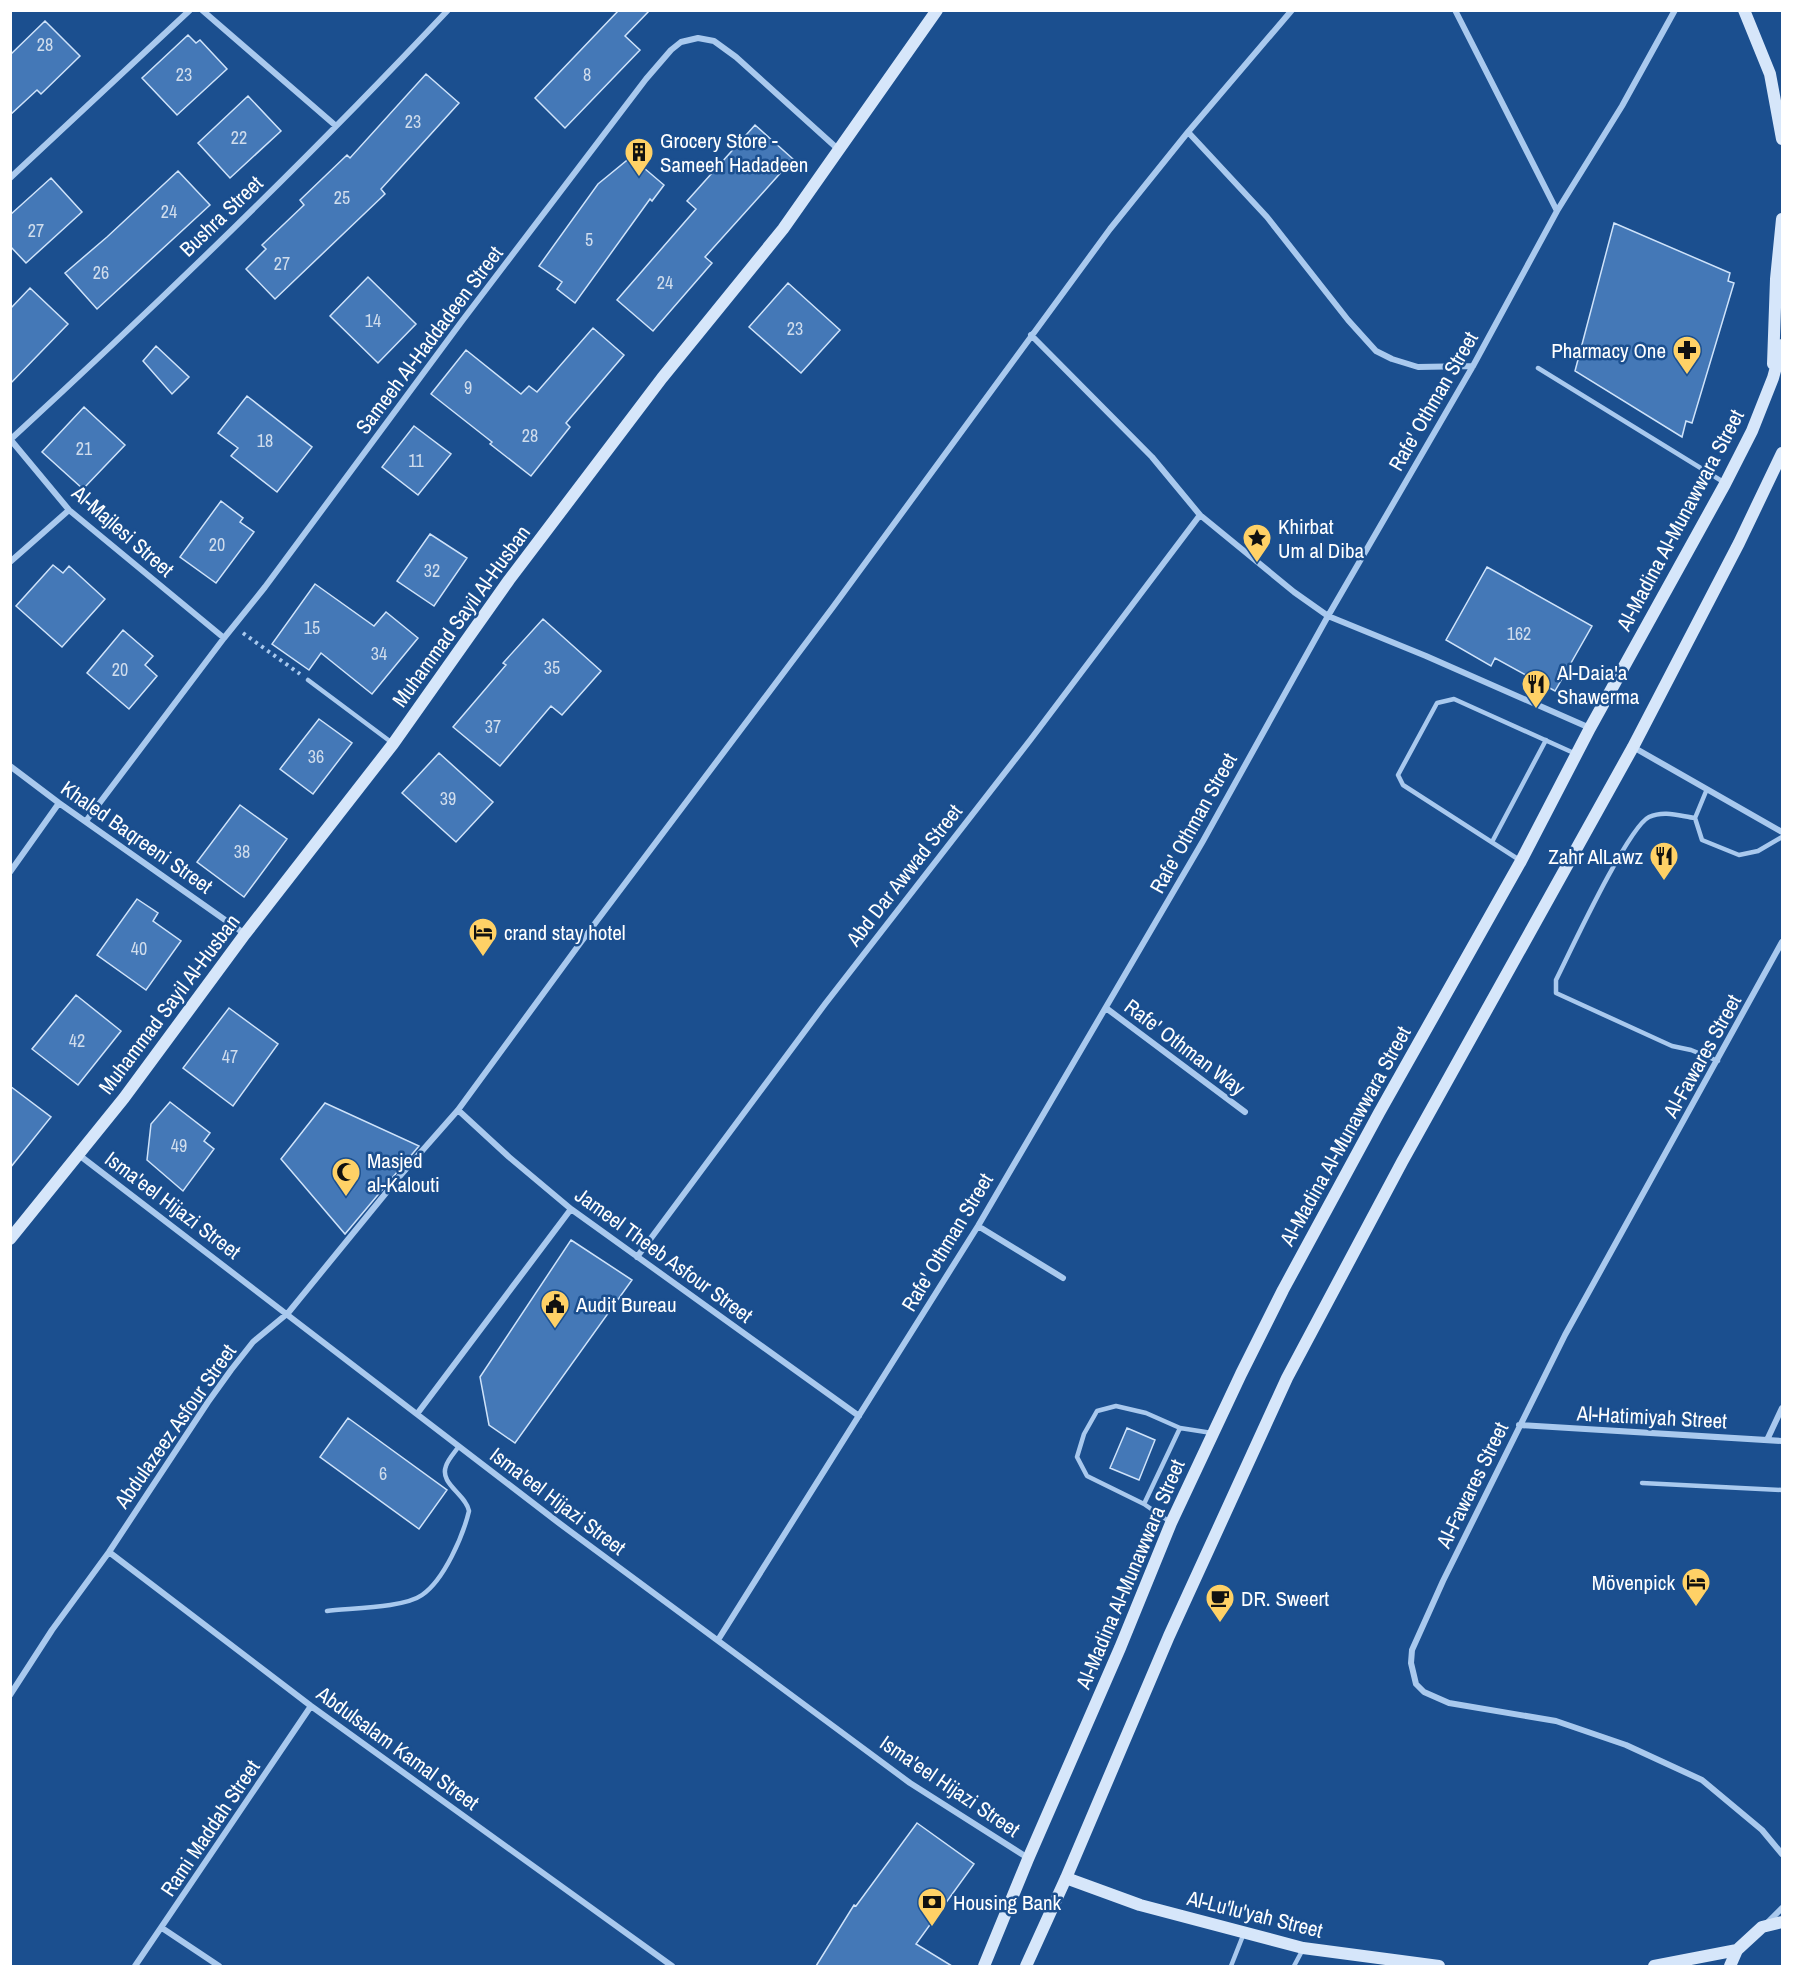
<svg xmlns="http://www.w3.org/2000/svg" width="1793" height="1977" viewBox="0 0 1793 1977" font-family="'Archivo Narrow',sans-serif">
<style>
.building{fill:#4478b7;stroke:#cfe3fa;stroke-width:1.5}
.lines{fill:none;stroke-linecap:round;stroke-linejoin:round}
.path{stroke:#a9c9ee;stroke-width:4;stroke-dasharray:3 4.5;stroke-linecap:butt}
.lane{stroke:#a9c9ee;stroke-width:4.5}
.street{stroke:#a9c9ee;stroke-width:6}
.secondary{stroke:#d6e6fa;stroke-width:12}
.labels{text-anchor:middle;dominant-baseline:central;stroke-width:5;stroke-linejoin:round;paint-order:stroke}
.number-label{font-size:18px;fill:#d0dded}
.poi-label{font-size:21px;fill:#fff;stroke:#1b4f8f;text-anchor:start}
.street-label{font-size:21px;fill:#fff;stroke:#1b4f8f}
</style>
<rect width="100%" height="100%" fill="#1b4f8f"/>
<path class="building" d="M619,10H650L625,36L640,50L565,128L535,98Z
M45,21L80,56L41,94L37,90L10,115V55Z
M188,35L196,43L200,40L227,69L177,115L142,78Z
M426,74L459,103L381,189L385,194L275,299L246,269L266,249L262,245L304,205L300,200L347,155L350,158Z
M248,96L281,131L230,178L198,143Z
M755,125L793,159L705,257L712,263L653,331L617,300L696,209L687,201Z
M631,157L664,185L652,201L650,199L575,303L557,289L562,282L539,266L598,184Z
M178,171L210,205L97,309L65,273L107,237Z
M51,178L82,212L26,263L10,246V215Z
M1614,223L1730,273L1728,281L1734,283L1692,423L1686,421L1682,437L1575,371Z
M368,277L416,324L378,363L330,316Z
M788,283L840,330L801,373L749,327Z
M30,288L68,324L10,384V309Z
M593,328L624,355L566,423L570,427L531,476L490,444L492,442L431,394L466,350L521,394L529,386L537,392Z
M156,346L189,377L172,394L143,361Z
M247,396L312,447L277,492L231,456L238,448L218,433Z
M84,407L125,445L83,489L42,452Z
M414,426L451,454L418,495L382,467Z
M221,501L243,518L240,522L254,532L216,583L180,557Z
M430,534L467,558L434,606L397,581Z
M53,565L63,573L69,566L105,599L62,647L16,606Z
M1487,567L1592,626L1555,691L1495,658L1491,666L1446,640Z
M315,584L374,626L386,612L418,638L372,694L321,653L309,670L272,644Z
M543,619L601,671L562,715L551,706L500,766L453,727L506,665L503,663Z
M123,630L153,656L145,665L157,676L129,709L87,673Z
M319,719L352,743L313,794L280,769Z
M439,753L493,802L456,842L402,793Z
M240,805L287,839L244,897L197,862Z
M137,899L158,913L153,921L181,941L146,990L97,955Z
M76,995L121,1031L78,1085L32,1049Z
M229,1008L278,1044L233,1106L183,1068Z
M10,1086L51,1117L10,1168Z
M170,1102L210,1133L204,1141L214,1149L183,1191L147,1160L151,1124Z
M325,1103L419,1146L345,1234L281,1159Z
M571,1240L632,1280L515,1443L489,1425L480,1377Z
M348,1418L447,1490L419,1529L320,1457Z
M1127,1428L1155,1440L1139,1480L1110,1468Z
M917,1823L974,1864L916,1944L952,1966H816L854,1905L856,1906Z"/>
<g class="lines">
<path class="path" d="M243,633L300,674"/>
<path class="lane" d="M1538,368L1725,483
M308,680L391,742
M1707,789L1695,818L1702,840L1739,855L1758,851L1782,837
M1695,818C1680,816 1664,810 1649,817C1628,827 1570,952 1556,980V993L1672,1046L1691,1050L1718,1061
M1492,842L1546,740
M1521,861L1403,785L1398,775L1437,703L1454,699L1576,754
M1642,1483L1782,1490
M1144,1504L1087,1476L1077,1457L1084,1434L1097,1411L1116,1406L1146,1413L1180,1428
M1170,1522L1144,1504L1180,1428L1212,1433
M327,1611C350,1608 404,1608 422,1595C444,1580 463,1536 469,1511C466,1494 439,1484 446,1466C448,1459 455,1452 459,1446
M1231,1966L1244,1933
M1294,1966L1302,1951"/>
<path class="street" d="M202,10L336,126
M1455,10L1557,211
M1188,132L1267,217L1348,320L1376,351L1392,359L1418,367L1473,366
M10,178L190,10
M1031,335L1152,457L1200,515L1294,592L1328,616L1426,656L1590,728
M10,439L69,510L224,638
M11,439C161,301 308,159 448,10
M10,562L69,510
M1633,747L1782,832
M10,766L59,803L245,934
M86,821L224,638L265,587L462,321L646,79L671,50L681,42L698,38L714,41L736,57L839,150
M10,872L59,803
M1782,942L1565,1335L1443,1581L1412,1650L1411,1663L1416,1684L1424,1692L1449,1703L1556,1721L1626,1745L1702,1780L1762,1830L1782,1854
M1106,1008L1245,1112
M458,1110L509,1157L571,1209L859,1416
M79,1155L559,1523L910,1783L1028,1858
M978,1226L1063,1278
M637,1257L825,1004L1031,739L1200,515
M417,1414L571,1209
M1519,1425L1782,1441
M1767,1440L1782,1408
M109,1552L311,1706L672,1966
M718,1640L978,1226L1203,841L1328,616L1473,366L1557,211L1622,106L1675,10
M10,1695L52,1630L109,1552L208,1402L231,1370L253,1342L288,1313L399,1177L458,1110L581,942L833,607L1110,229L1188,132L1292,10
M1768,1922L1782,1908
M162,1928L219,1966
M135,1966L311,1706"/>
<path class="secondary" d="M1744,10L1770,74L1782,139
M1773,364L1776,279L1782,219
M10,1239L124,1098L245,934L393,744L509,580L662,378L783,229L937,10
M1066,1878L1140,1905L1303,1948L1439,1966
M984,1966L1028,1859L1120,1648L1171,1523L1241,1374L1283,1290L1379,1113L1521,861L1590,728L1725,484L1752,431L1773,378L1782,345
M1026,1966L1066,1878L1169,1636L1287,1378L1402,1162L1633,747L1739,543L1782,453
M1654,1966L1737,1950
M1730,1966L1737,1950L1762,1927L1782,1922"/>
</g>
<defs>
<g id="building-pin" transform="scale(1.5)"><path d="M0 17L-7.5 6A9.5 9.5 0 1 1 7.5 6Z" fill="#ffd166" stroke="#1b4f8f"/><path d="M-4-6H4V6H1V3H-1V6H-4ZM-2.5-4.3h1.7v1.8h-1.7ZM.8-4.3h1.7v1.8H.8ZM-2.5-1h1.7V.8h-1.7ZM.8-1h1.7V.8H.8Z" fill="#111"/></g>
<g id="pharmacy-pin" transform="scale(1.5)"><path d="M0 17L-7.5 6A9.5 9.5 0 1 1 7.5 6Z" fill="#ffd166" stroke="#1b4f8f"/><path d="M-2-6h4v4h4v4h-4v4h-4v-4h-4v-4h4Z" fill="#111"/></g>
<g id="sight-pin" transform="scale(1.5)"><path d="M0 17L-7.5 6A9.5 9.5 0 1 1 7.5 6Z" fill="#ffd166" stroke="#1b4f8f"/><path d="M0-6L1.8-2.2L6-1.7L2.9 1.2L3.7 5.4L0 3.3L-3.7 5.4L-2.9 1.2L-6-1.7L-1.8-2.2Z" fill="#111"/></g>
<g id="restaurant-pin" transform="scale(1.5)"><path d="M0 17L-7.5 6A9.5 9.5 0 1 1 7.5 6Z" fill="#ffd166" stroke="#1b4f8f"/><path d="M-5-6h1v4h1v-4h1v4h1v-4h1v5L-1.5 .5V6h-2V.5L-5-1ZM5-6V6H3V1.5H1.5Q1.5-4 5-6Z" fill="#111"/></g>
<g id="hotel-pin" transform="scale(1.5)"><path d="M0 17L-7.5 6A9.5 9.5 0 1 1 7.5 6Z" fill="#ffd166" stroke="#1b4f8f"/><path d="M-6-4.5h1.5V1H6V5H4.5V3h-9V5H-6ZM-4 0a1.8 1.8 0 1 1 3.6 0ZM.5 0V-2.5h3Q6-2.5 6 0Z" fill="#111"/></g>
<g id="mosque-pin" transform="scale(1.5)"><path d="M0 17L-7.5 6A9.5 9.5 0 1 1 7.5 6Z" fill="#ffd166" stroke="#1b4f8f"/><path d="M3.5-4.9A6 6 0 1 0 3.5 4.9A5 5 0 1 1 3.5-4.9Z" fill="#111"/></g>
<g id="civic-pin" transform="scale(1.5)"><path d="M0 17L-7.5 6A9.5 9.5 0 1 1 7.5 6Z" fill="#ffd166" stroke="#1b4f8f"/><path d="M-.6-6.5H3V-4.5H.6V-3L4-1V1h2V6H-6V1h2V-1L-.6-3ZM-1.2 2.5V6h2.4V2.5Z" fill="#111"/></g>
<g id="cafe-pin" transform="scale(1.5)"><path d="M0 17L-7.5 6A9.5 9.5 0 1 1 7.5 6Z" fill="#ffd166" stroke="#1b4f8f"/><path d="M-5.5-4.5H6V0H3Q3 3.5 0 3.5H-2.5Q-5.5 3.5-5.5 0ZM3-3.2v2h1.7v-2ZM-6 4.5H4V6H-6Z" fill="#111"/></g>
<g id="bank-pin" transform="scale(1.5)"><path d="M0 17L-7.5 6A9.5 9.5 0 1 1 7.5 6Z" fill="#ffd166" stroke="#1b4f8f"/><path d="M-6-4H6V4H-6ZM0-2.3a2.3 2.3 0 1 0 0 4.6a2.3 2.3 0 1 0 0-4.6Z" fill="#111"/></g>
</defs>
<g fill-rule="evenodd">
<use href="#building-pin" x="639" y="152"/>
<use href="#pharmacy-pin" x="1687" y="350"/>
<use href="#sight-pin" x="1257" y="538"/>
<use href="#restaurant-pin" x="1536" y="684"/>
<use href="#restaurant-pin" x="1664" y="856"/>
<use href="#hotel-pin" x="483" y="932"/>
<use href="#mosque-pin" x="346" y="1172"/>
<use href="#civic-pin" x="555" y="1304"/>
<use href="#hotel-pin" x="1696" y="1582"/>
<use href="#cafe-pin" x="1220" y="1598"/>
<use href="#bank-pin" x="932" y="1902"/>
</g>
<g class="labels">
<g class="number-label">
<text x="45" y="44">28</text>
<text x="184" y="74">23</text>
<text x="587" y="74">8</text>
<text x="413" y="121">23</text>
<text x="239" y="137">22</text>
<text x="342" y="197">25</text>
<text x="169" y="211">24</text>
<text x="36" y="230">27</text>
<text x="589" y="239">5</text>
<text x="282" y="263">27</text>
<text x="101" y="272">26</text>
<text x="665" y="282">24</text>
<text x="373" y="320">14</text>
<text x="795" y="328">23</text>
<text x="468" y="387">9</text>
<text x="530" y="435">28</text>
<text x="265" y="440">18</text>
<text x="84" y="448">21</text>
<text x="416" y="460">11</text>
<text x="217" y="544">20</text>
<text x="432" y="570">32</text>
<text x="312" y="627">15</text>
<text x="1519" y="633">162</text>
<text x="379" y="653">34</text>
<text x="552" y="667">35</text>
<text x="120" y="669">20</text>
<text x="493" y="726">37</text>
<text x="316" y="756">36</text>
<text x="448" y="798">39</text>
<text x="242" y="851">38</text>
<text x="139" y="948">40</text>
<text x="77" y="1040">42</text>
<text x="230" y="1056">47</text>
<text x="179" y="1145">49</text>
<text x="383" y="1473">6</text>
</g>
<g class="poi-label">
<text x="660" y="140">Grocery Store -<tspan x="660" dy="24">Sameeh Hadadeen</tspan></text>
<text x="1666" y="350" text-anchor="end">Pharmacy One</text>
<text x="1278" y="526">Khirbat<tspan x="1278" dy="24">Um al Diba</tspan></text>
<text x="1557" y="672">Al-Daia'a<tspan x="1557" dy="24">Shawerma</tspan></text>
<text x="1643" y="856" text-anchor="end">Zahr AlLawz</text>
<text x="504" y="932">crand stay hotel</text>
<text x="367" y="1160">Masjed<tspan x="367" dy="24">al-Kalouti</tspan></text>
<text x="576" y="1304">Audit Bureau</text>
<text x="1675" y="1582" text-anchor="end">Mövenpick</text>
<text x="1241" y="1598">DR. Sweert</text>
<text x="953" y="1902">Housing Bank</text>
</g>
<g class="street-label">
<text transform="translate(221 216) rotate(-44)">Bushra Street</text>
<text transform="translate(429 340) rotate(-53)">Sameeh Al-Haddadeen Street</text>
<text transform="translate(1433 401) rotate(-60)">Rafe' Othman Street</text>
<text transform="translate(1680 520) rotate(-62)">Al-Madina Al-Munawwara Street</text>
<text transform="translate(123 531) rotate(41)">Al-Majlesi Street</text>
<text transform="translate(461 616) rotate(-54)">Muhammad Sayil Al-Husban</text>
<text transform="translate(1193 823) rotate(-61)">Rafe' Othman Street</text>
<text transform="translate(137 837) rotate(35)">Khaled Baqreeni Street</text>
<text transform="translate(904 875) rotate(-52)">Abd Dar Awwad Street</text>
<text transform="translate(169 1004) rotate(-53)">Muhammad Sayil Al-Husban</text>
<text transform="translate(1185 1047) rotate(37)">Rafe' Othman Way</text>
<text transform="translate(1702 1056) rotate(-61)">Al-Fawares Street</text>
<text transform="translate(1345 1136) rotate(-61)">Al-Madina Al-Munawwara Street</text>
<text transform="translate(173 1205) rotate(37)">Isma'eel Hijazi Street</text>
<text transform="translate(947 1242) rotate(-59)">Rafe' Othman Street</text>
<text transform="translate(664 1255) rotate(36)">Jameel Theeb Asfour Street</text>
<text transform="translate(1652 1417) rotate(3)">Al-Hatimiyah Street</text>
<text transform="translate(175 1426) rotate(-55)">Abdulazeez Asfour Street</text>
<text transform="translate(1472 1485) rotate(-64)">Al-Fawares Street</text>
<text transform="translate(558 1501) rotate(37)">Isma'eel Hijazi Street</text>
<text transform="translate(1130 1574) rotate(-67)">Al-Madina Al-Munawwara Street</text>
<text transform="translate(398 1748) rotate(36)">Abdulsalam Kamal Street</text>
<text transform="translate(950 1786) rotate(34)">Isma'eel Hijazi Street</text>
<text transform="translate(210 1828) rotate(-56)">Rami Maddah Street</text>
<text transform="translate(1255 1914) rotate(14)">Al-Lu'lu'yah Street</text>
</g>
</g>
<rect width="1793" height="1977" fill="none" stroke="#ffffff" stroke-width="24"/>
</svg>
